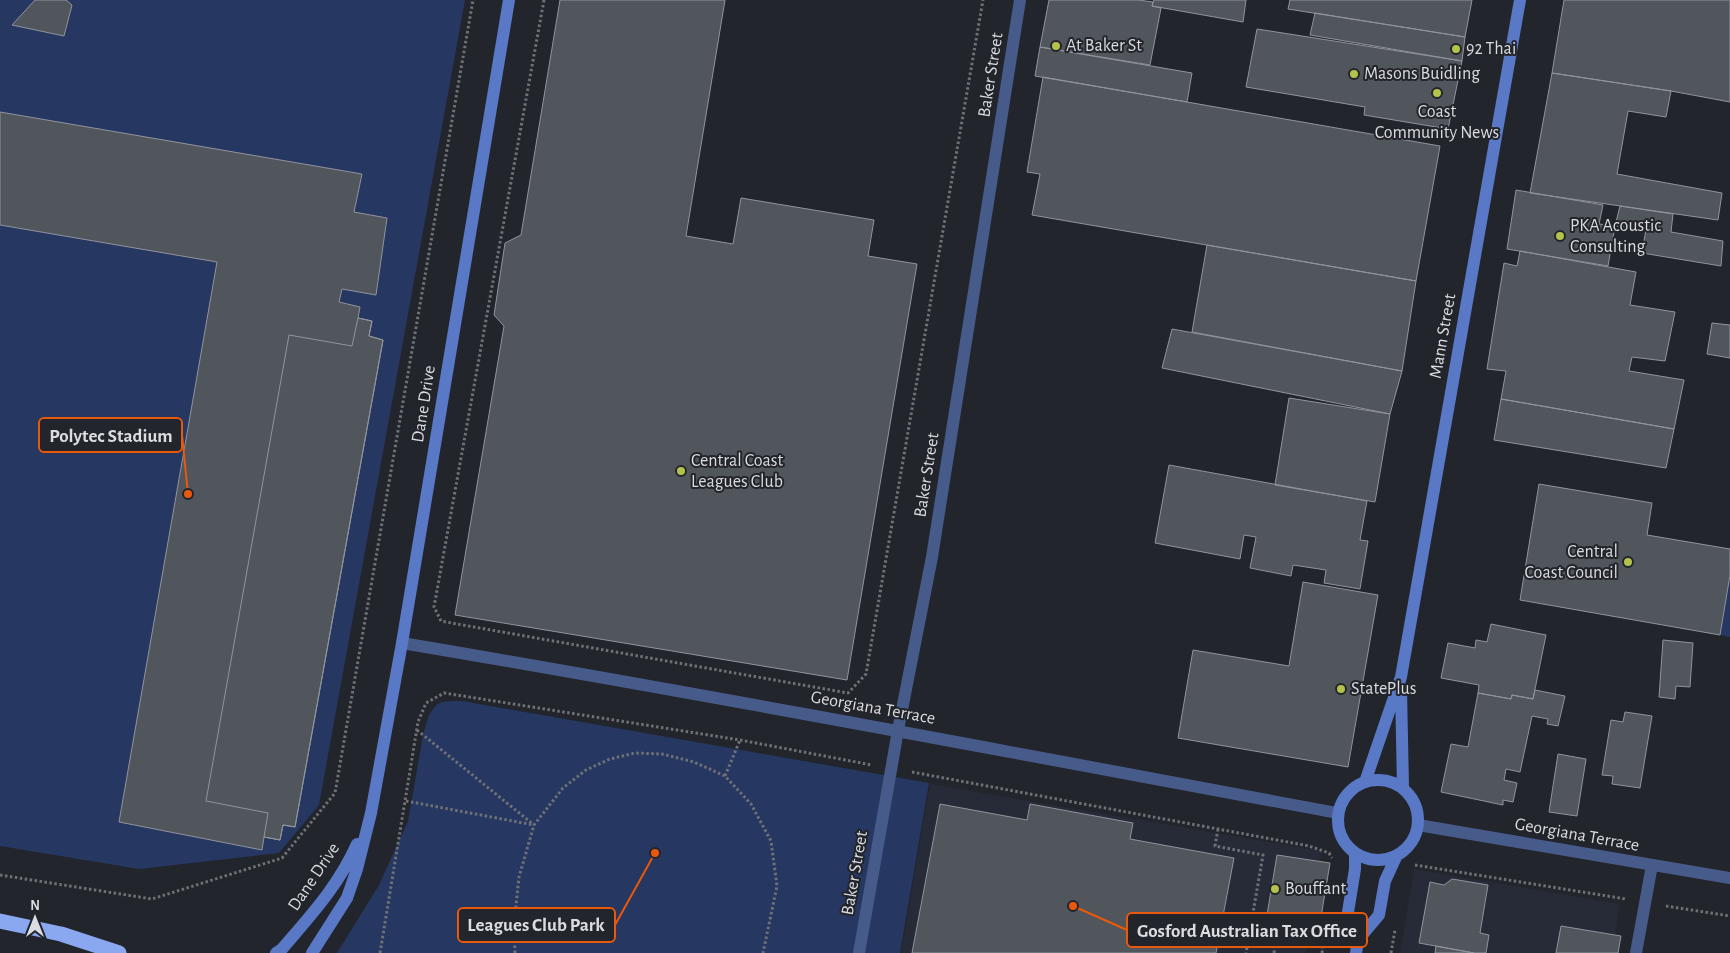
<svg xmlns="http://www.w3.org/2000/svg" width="1730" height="953" viewBox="0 0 1730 953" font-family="'Alegreya Sans',sans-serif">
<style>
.built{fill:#262b37}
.green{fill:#263761}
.building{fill:#51555c;stroke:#91949d}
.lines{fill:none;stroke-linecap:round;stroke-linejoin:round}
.path{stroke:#6e7176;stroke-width:3;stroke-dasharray:2.5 2.5;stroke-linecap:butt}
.lane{stroke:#475b8b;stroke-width:12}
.street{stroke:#475b8b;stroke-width:12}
.secondary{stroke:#5978c6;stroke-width:12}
.highway{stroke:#8aa8f0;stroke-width:15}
.poi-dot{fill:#b3c24b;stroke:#22252b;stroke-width:2}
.labels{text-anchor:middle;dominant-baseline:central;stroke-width:4;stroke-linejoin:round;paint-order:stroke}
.poi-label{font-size:18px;fill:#dadce1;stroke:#22252b;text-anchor:start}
.street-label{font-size:18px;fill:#dadce1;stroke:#22252b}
.leader{fill:none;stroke:#e8590c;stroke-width:2}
.callout-dot{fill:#e8590c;stroke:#22252b;stroke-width:2}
.callout{fill:#22252b;stroke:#e8590c;stroke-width:2}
.callout-label{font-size:19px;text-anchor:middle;font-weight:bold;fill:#dadce1}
</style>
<rect width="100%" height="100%" fill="#22252b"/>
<path class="built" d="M930,784L1322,851L1305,953H901Z
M1414,869L1620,904L1612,953H1400Z"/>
<path class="green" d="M0,0H465L319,805L279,853L139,869L0,846Z
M1730,576V637L1720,635Z
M451,701H462L929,783L900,953H337L379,885L408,821L423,735L429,715L436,705L442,702Z"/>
<path class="building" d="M35,0H66L72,5L64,36L12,25Z
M560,0H725L686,236L733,244L741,198L874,220L868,256L917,264L847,680L455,615L504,326L494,315L505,243L521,235Z
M1049,0H1138L1153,2L1152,6L1161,8L1150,65L1040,47Z
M1154,0H1246L1243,22L1152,6Z
M1290,0H1472L1465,37L1288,9Z
M1564,0H1730V102L1671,91L1552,73Z
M1315,13L1465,37L1462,61L1310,35Z
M1257,29L1462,61L1448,129L1364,115L1365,107L1246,87Z
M1040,47L1192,73L1187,102L1035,76Z
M1552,73L1671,91L1666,117L1628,111L1617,174L1722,193L1718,220L1530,193Z
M1043,77L1440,146L1416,281L1032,215L1040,174L1027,172Z
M0,112L362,174L354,212L387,218L376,295L342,289L339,302L360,307L358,318L372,321L369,336L383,340L295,827L283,825L280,840L264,837L262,850L119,822L217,262L0,225Z
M1516,190L1603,205L1599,224L1615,226L1608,266L1507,249Z
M1620,206L1673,214L1671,232L1723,241L1721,266L1642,253L1646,229L1615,226Z
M1207,245L1416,281L1402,371L1192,332Z
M1520,251L1636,272L1630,305L1675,312L1665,361L1632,357L1629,371L1684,380L1674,429L1501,399L1506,371L1487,369L1504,263L1517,266Z
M358,318L372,321L369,336L383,340L295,827L283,825L280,840L264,837L268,813L206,801L289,335L352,346Z
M1712,323L1730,325V358L1707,354Z
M1172,329L1402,371L1390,414L1162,368Z
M1289,398L1390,414L1375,502L1275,485Z
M1501,399L1674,429L1666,468L1494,440Z
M1169,465L1367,501L1360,540L1368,541L1360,589L1324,583L1326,570L1293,565L1291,576L1250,568L1256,537L1244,535L1240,559L1155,543Z
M1539,484L1652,503L1647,535L1730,549V575L1720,635L1520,600Z
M1303,582L1378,595L1348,767L1178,738L1193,650L1289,666Z
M1491,624L1546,635L1533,699L1512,695L1511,699L1478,693L1479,685L1441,678L1448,643L1475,648L1476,640L1487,642Z
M1663,640L1693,643L1690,687L1676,686L1675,699L1659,697Z
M1535,690L1565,696L1558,726L1547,724L1548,719L1532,716L1520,772L1506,769L1504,780L1517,783L1513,802L1503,800V805L1441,792L1451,744L1468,747L1478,693L1511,699L1512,695L1533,699Z
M1625,712L1652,716L1640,788L1612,784L1613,776L1602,775L1611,720L1623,722Z
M1558,754L1586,759L1577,816L1549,812Z
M940,804L1027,820L1030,804L1133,823L1130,839L1234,858L1216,953H912Z
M1277,855L1330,863L1319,929L1266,921Z
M1452,879L1488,885L1480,933L1489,935L1486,953H1474L1419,943L1430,882L1444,885Z
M1561,926L1621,936L1618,953H1556Z
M1436,946L1474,953H1435Z"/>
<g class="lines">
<path class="path" d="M544,0L434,607L441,621L457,624L848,693L866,674L983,0
M417,730L534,825
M912,772L1309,846L1329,853L1332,858
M725,776L740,740
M406,801L534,825
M1218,829L1215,846L1263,855L1246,953
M1415,865L1626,899
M0,875L152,899L282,858L335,793L473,0
M1666,906L1730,916
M380,953L418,722L426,703L444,693L740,740L872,765
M515,953L514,924L519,877L534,825L563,788L586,770L610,759L635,753L662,754L694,762L725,776L751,804L771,841L777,886L763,953
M1274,953L1276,939L1323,947
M1322,953L1327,921
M1391,953L1395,930"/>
<path class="lane" d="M1636,953L1652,865"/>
<path class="street" d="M402,643C715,696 1026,755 1337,813
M1418,825L1730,878
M859,953L898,730L932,557L1020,0"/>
<path class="secondary" d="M1401,688L1403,788
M1338 820a40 40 0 1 1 80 0a40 40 0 1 1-80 0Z
M1365,782L1401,677L1520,0
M1355,853V869L1348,912L1358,940
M276,953L282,949C311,915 339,885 357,844
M312,953L347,898L357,869L371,813L402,643L509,0
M1356,953L1358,940L1379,915L1385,881L1397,855"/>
<path class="highway" d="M0,921L61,934L119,953"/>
</g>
<g class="poi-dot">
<circle cx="1056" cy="46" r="5"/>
<circle cx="1456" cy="49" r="5"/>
<circle cx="1354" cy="74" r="5"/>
<circle cx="1437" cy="93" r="5"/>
<circle cx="1560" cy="236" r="5"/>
<circle cx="681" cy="471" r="5"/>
<circle cx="1628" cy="562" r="5"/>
<circle cx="1341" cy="689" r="5"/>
<circle cx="1275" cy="889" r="5"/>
</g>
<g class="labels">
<g class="poi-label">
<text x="1066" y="46">At Baker St</text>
<text x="1466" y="49">92 Thai</text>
<text x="1364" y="74">Masons Buidling</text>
<text x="1437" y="112" text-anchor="middle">Coast<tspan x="1437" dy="21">Community News</tspan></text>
<text x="1570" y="226">PKA Acoustic<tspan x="1570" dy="21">Consulting</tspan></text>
<text x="691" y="461">Central Coast<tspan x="691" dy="21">Leagues Club</tspan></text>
<text x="1618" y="552" text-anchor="end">Central<tspan x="1618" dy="21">Coast Council</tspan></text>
<text x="1351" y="689">StatePlus</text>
<text x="1285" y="889">Bouffant</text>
</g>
<g class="street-label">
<text transform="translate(991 75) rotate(-81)">Baker Street</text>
<text transform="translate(1443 336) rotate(-80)">Mann Street</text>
<text transform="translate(424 404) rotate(-81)">Dane Drive</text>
<text transform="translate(927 475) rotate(-81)">Baker Street</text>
<text transform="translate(873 708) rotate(10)">Georgiana Terrace</text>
<text transform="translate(1577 835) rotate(10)">Georgiana Terrace</text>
<text transform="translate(855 873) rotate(-80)">Baker Street</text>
<text transform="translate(314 877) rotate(-56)">Dane Drive</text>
</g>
</g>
<path class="leader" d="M188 494L182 435M655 853L615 925M1073 906L1127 930"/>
<g class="callout-dot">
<circle cx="188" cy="494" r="5"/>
<circle cx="655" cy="853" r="5"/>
<circle cx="1073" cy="906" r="5"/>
</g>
<g class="callout">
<rect x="39" y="418" width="143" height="34" rx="5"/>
<rect x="458" y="908" width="157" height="34" rx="5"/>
<rect x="1127" y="913" width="240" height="34" rx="5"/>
</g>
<g class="callout-label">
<text x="111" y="442">Polytec Stadium</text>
<text x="536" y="931">Leagues Club Park</text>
<text x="1247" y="937">Gosford Australian Tax Office</text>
</g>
<g transform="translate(35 918)" stroke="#22252b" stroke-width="4" paint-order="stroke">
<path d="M0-4L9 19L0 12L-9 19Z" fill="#dadce1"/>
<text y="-8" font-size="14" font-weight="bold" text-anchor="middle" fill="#dadce1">N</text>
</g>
</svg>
